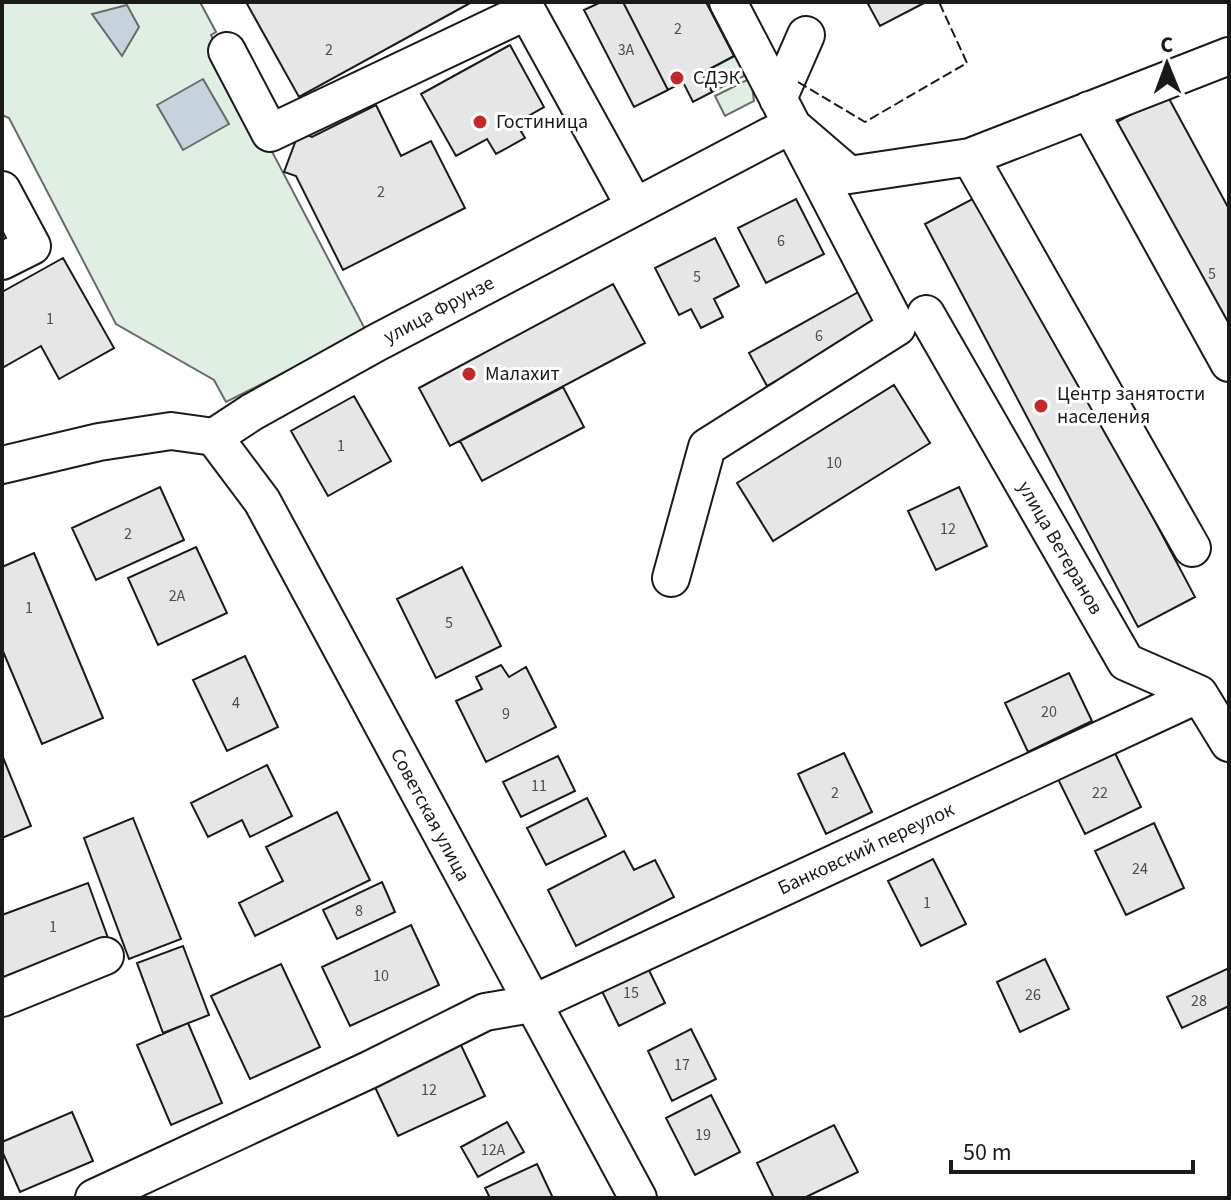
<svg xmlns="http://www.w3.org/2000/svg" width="1231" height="1200" viewBox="0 0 1231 1200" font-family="'Source Sans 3',sans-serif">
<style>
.green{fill:#e0efe3;stroke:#6a6a6a;stroke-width:2}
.water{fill:#c6d2dc;stroke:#6a6a6a;stroke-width:2}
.building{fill:#e6e6e6;stroke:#1a1a1a;stroke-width:2}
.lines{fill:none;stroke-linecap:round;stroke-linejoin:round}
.minor-casing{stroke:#1a1a1a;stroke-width:40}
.minor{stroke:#fff;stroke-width:36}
.fence{stroke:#1a1a1a;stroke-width:2;stroke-dasharray:10 4;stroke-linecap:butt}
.poi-dot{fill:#c62828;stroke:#fff;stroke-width:3}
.labels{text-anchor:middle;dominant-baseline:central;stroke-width:6;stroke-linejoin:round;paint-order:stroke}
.number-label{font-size:16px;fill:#4d4d4d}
.poi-label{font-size:20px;fill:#1a1a1a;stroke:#fff;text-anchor:start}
.street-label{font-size:20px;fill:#1a1a1a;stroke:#fff}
</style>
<rect width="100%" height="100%" fill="#fff"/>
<path class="green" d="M2,2H200L216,32L211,35L366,331L226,402L214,380L116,324L9,118L2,115Z
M742,52L750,73L712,92L702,73Z
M751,78L754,101L725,116L715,96Z"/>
<path class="water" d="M127,5L139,27L122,56L92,14Z
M203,79L229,124L183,150L157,105Z"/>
<path class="building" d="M246,2H472L299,97Z
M601,2H623L668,90L634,107L584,10Z
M623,2H706L734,56L702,73L712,92L693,102L683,82L668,90Z
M867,2H926L880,26Z
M510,45L544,107L516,123L525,138L496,154L487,139L456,156L421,94Z
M1167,95L1229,209V338L1113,124Z
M376,105L401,156L431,141L465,208L343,270L296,176L284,172L299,132L312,137Z
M982,194L1195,597L1138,627L925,224Z
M796,199L824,254L766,283L738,228Z
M715,238L739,286L714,299L723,317L701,328L691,309L679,315L655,268Z
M63,258L114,348L59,379L41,346L2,368V292Z
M613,284L645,343L450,446L419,388Z
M871,285L889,318L767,386L749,353Z
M894,385L930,443L773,541L737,483Z
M563,387L584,427L482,481L460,441Z
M354,396L391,461L328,496L291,431Z
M160,487L184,540L96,580L72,528Z
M959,487L987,546L936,570L908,511Z
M196,547L227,613L158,645L128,578Z
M34,553L103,718L42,744L2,649V567Z
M462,567L501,646L436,678L397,599Z
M245,656L278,727L227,751L193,680Z
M501,665L509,677L526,667L556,727L486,762L456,701L482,689L476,677Z
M1069,673L1092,721L1028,752L1005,703Z
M1114,751L1141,807L1085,834L1058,779Z
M844,753L872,812L826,834L798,774Z
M2,755L31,826L2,838Z
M558,756L575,791L521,817L503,782Z
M267,765L292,816L250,837L242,820L208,837L191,803Z
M587,798L606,836L546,865L527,828Z
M337,812L370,880L255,936L239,903L283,881L266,847Z
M133,818L181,939L129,959L84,838Z
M1154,823L1184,888L1126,915L1095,851Z
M624,851L634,870L655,860L674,897L576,946L548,890Z
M933,859L966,924L921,946L888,881Z
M382,882L395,912L337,939L323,910Z
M88,883L108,938L2,978V915Z
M411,925L439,985L350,1026L322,967Z
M183,946L209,1015L163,1033L137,963Z
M1045,959L1069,1009L1020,1032L997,982Z
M644,960L665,1003L619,1026L598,983Z
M281,964L320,1047L250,1079L211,996Z
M1229,968V1006L1182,1028L1167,997Z
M188,1023L222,1103L171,1125L137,1045Z
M691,1029L716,1079L672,1101L648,1051Z
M460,1043L485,1096L398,1136L373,1083Z
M711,1095L740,1152L695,1175L666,1118Z
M72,1112L93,1161L20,1192L2,1151V1142Z
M507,1122L524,1152L478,1177L461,1147Z
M834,1125L858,1172L804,1198H774L757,1163Z
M537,1164L553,1198H490L485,1188Z"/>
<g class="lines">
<g class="minor-casing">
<path id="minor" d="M227,51L270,133L527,11L635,207
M778,99L806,35
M1089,110L1229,363
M970,157L1192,548
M2,190L32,246L2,261
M926,314L1126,662L1199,694L1229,743
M214,437L262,501L638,1198
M2,465L99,442L171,431L214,437L252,412L376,343L791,125L849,175L970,157L1229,56
M671,578L707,447L897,327L728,2
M2,998L105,956
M94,1198L371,1069L485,1012L532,1004L1199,694"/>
</g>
<use href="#minor" class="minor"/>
<path class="fence" d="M798,82L865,122L967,63L939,2"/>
</g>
<g class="poi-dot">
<circle cx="677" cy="78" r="8"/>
<circle cx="480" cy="122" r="8"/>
<circle cx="469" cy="374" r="8"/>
<circle cx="1041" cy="406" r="8"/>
</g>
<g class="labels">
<g class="number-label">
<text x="678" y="29">2</text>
<text x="329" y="50">2</text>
<text x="626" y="50">3А</text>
<text x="381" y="192">2</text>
<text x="781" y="241">6</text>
<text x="1212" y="274">5</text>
<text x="697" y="277">5</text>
<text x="50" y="319">1</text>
<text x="819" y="336">6</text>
<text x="341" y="446">1</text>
<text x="834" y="463">10</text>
<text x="948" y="529">12</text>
<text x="128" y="534">2</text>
<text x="177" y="596">2А</text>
<text x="29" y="608">1</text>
<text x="449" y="623">5</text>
<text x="236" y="703">4</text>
<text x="1049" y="712">20</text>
<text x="506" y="714">9</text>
<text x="539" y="786">11</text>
<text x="835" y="793">2</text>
<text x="1100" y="793">22</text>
<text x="1140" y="869">24</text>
<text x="927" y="903">1</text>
<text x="359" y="911">8</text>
<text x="53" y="927">1</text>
<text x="381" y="976">10</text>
<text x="631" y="993">15</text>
<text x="1033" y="995">26</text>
<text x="1199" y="1001">28</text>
<text x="682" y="1065">17</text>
<text x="429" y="1090">12</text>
<text x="703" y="1135">19</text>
<text x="493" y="1150">12А</text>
</g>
<g class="poi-label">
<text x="693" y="78">СДЭК</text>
<text x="496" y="122">Гостиница</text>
<text x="485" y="374">Малахит</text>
<text x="1057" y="394">Центр занятости<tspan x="1057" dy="23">населения</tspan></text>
</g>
<g class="street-label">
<text transform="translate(439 310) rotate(-28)">улица Фрунзе</text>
<text transform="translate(1060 548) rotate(60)">улица Ветеранов</text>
<text transform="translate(430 815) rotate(62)">Советская улица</text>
<text transform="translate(866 849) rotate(-25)">Банковский переулок</text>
</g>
</g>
<rect width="1231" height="1200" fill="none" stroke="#1a1a1a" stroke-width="8"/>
<g transform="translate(1167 64) rotate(359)" stroke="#ffffff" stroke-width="6" paint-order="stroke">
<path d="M0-6L14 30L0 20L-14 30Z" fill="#1a1a1a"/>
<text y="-12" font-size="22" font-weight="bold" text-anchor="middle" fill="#1a1a1a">С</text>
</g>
<path d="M951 1160v12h242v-12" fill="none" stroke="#1a1a1a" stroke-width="4"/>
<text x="963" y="1160" font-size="24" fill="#1a1a1a" stroke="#ffffff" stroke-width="6" paint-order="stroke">50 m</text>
</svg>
